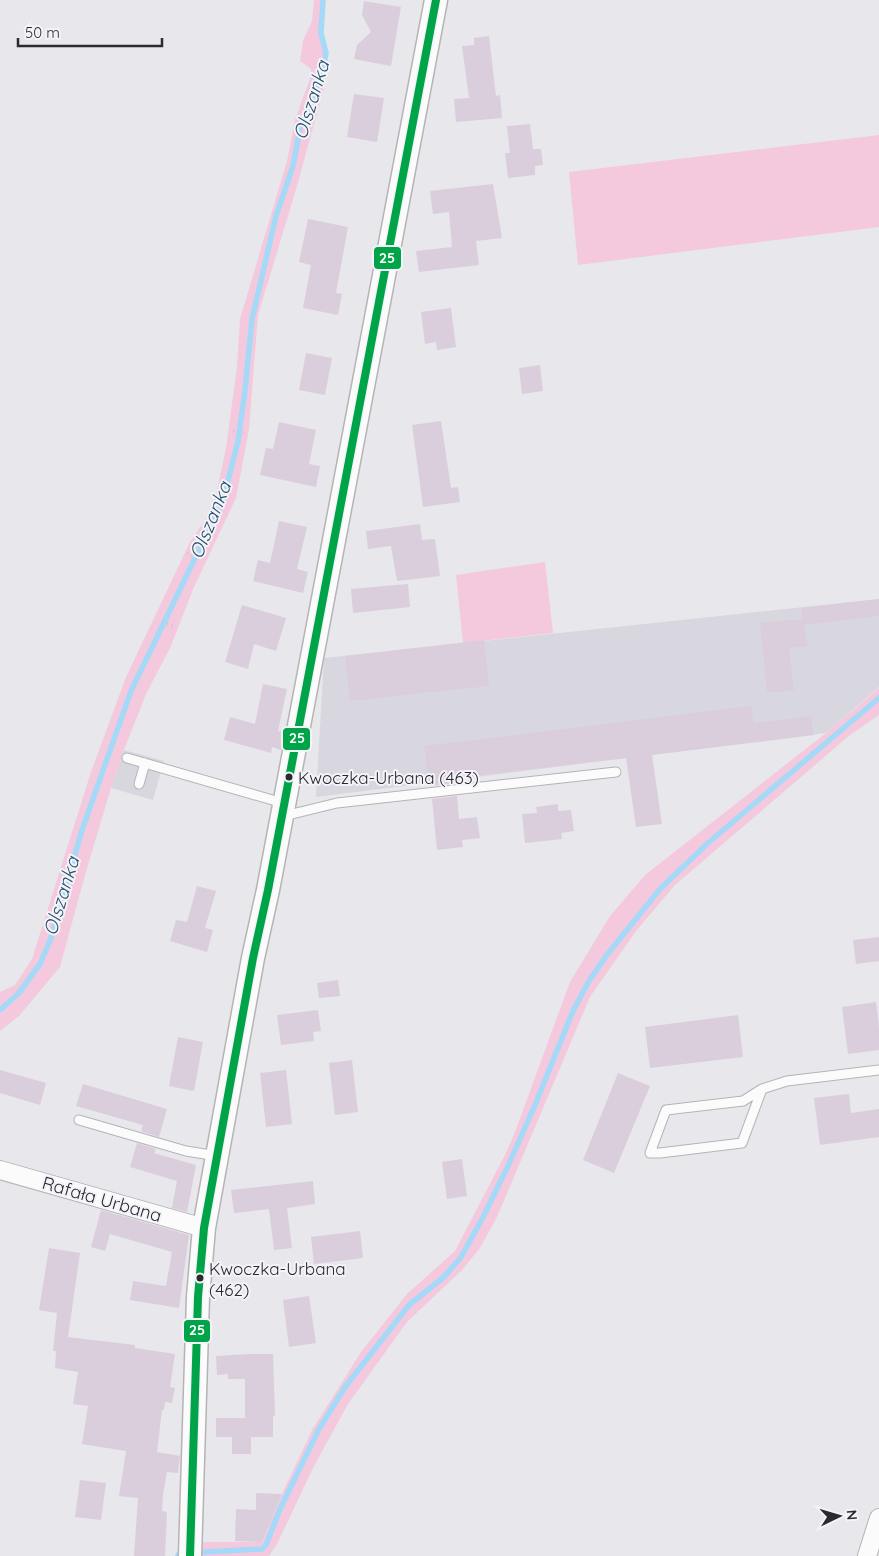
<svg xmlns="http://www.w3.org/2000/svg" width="879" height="1556" viewBox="0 0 879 1556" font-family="Quicksand,sans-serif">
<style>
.built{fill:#d8d7df}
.green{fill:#f4c9dd}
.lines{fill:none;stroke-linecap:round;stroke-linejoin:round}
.stream{stroke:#a4d9f8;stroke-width:5.5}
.building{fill:#dacedd}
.service-casing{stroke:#b4b4b6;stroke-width:11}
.minor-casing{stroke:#b4b4b6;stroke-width:20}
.tertiary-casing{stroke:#b4b4b6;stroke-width:25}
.path{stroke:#c6c6c8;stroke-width:3;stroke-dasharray:1 4;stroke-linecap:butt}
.service{stroke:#fcfbfc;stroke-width:9}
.minor{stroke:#fcfbfc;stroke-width:18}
.tertiary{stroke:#fcfbfc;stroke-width:22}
.bus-1-casing{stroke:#f4f3f9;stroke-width:11}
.bus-1{stroke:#00a448;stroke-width:8}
.bus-dot{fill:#2b2a2d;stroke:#f4f3f9;stroke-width:2}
.labels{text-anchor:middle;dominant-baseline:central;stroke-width:4;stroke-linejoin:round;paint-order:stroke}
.bus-label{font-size:17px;fill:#2b2a2d;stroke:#f4f3f9;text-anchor:start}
.street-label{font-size:18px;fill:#2b2a2d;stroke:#f4f3f9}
.water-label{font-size:19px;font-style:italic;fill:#285268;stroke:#f4f3f9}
.line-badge{stroke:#f4f3f9;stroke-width:2}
.badge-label{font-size:14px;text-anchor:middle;font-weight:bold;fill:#fff}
</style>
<rect width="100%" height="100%" fill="#e8e7eb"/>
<path class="built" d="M879,599V687L826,733L316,797L324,658Z
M124,750L164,761L153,800L111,788Z"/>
<path class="green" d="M314,0H323L321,33L326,53L323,70L325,84L297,186L258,315L249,429L236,498L194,587L170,648L146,694L124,750L111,788L85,875L60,967L19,1016L0,1031V992L15,985L32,959L91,772L126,677L190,542L204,522L216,495L226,448L237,367L240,319L287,161L295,120L311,76V69L300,61L303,41L312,21Z
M879,135V227L578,265L569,172Z
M545,562L553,633L463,643L456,575Z
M879,688V715L850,735L675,885L636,931L590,997L497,1217L480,1248L462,1270L407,1322L348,1404L314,1466L277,1544L269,1556H202V1542H262L282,1494L312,1430L361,1352L407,1294L455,1251L506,1153L515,1132L570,982L610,916L645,875L826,733Z"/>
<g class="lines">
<path class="stream" d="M0,1010L18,994L40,964L51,938L82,830L131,691L223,500L238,441L245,391L252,319L276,216L293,166L300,127L323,70L326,53L321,33L323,0
M205,1552L262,1549L266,1545L280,1509L319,1429L345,1387L409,1305L444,1277L461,1257L482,1219L508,1166L535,1105L573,1011L589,981L606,956L660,889L708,843L879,698
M178,1555V1556"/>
</g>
<path class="building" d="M364,1L401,7L391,66L354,59L357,45L371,32L362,15Z
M489,36L496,96L500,95L502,118L456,122L454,99L469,98L462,46L474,45V38Z
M354,94L384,98L377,142L347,137Z
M530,124L533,149H541L543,165L535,166V175L508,178L505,153H510L507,126Z
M493,184L502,238L476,241L479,265L419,272L416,251L452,247L449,212L433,214L430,191Z
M308,219L348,227L336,293L342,294L338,315L303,308L311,265L299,262Z
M451,308L456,347L437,350L436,342L425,344L421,312Z
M306,353L332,358L325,395L299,390Z
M540,365L543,391L522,394L519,368Z
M441,421L451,488L458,487L460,502L423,507L412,425Z
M279,422L316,430L309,464L320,466L316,487L260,475L266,448L273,449Z
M279,521L307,527L297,569L308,572L303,593L253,581L258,560L270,563Z
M420,524L422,540L435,539L440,576L397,581L391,546L368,549L366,531Z
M408,584L410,607L353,613L351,589Z
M879,599V616L804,625L807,646L789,648L794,690L767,693L760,623L802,619L801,608Z
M242,605L286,618L276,651L254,644L248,669L225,662Z
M484,640L489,686L350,701L345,656Z
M263,684L287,689L278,731L284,732L281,750L272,747L271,753L224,740L230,717L255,724Z
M751,706L754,723L811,716L814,735L652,755L662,824L636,827L626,758L456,778V783L430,786L429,782L424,746Z
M457,796L459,819L477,817L480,838L462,840L463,847L437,850L432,799Z
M558,804V811L571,810L574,831L561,833L562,839L525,843L522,814L537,813L536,807Z
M197,886L216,891L205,928L213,930L207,952L170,941L176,920L187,922Z
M879,937V961L856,964L853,940Z
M338,980L340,996L319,998L317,983Z
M876,1002L879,1027V1050L848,1054L842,1007Z
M318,1010L321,1031L313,1032L314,1041L281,1045L277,1015Z
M738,1015L743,1057L650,1068L645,1027Z
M178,1037L203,1042L194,1091L169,1086Z
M352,1060L358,1112L335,1115L329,1063Z
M0,1070L46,1083L40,1105L0,1093Z
M286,1070L292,1124L266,1127L260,1073Z
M618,1073L650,1086L614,1173L583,1160Z
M83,1084L167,1109L159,1137L141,1131L143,1125L76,1106Z
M849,1094L851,1113L879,1109V1137L820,1145L814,1098Z
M137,1143L156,1149L154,1153L196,1165L187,1212L172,1208L177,1181L130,1167Z
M462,1159L467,1196L447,1199L442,1162Z
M313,1181L315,1204L287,1208L292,1248L274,1250L269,1209L234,1213L231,1190Z
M101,1210L189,1235L179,1308L130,1300L133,1281L166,1286L172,1252L110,1234L105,1251L91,1247Z
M360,1231L363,1258L314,1264L311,1237Z
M49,1248L80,1253L68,1337L135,1345V1348L175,1354L170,1387L175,1388L172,1403L165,1402L164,1410H162L157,1452L180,1456L178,1473L167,1472L163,1495L162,1511L167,1512L165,1556H134L138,1498L119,1496L126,1451L82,1444L88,1406L73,1404L78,1372L55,1368L56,1351H53L57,1313L39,1310Z
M309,1296L316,1343L289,1347L283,1300Z
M249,1354H273L275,1416H273V1437H251V1454H232V1437H216V1418H245V1379H228V1374L217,1375L216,1356Z
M80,1480L106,1483L101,1520L75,1517Z
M256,1493L282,1494L262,1542L235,1541L236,1509L256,1510Z"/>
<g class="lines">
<g class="service-casing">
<path id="service" d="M127,758L283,803
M139,784L145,763
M282,813L292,814L337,803L616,772
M762,1089L742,1143L660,1153H650L666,1110L743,1101L762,1089L787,1081L879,1070
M79,1120L186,1151L217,1156"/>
</g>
<g class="minor-casing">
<path id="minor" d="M0,1170L204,1228
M867,1556L879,1518"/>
</g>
<g class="tertiary-casing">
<path id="tertiary" d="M190,1556L198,1297L204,1228L253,958L268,890L436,0"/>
</g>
<path class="path" d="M233,431L246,433
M187,553L197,558
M162,622L174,626"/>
<use href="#service" class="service"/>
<use href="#minor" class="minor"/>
<use href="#tertiary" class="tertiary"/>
<g class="bus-1-casing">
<path id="bus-1" d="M190,1556L198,1297L204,1228L253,958L268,890L436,0"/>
</g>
<use href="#bus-1" class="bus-1"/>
</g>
<g class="bus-dot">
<circle cx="289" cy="777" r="4.5"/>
<circle cx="200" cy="1278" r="4.5"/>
</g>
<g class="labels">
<g class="bus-label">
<text x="298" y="777">Kwoczka-Urbana (463)</text>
<text x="209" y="1268">Kwoczka-Urbana<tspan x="209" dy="21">(462)</tspan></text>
</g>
<g class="street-label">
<text transform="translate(102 1199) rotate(16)">Rafała Urbana</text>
</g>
<g class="water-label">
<text transform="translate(311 100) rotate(-73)">Olszanka</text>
<text transform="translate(210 520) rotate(-68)">Olszanka</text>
<text transform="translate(61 896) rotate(-73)">Olszanka</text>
</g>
</g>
<g class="line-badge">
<rect x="373" y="246" width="29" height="24" rx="5" fill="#00a448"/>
<rect x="282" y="727" width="29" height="24" rx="5" fill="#00a448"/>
<rect x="183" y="1319" width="28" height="24" rx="5" fill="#00a448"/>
</g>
<g class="badge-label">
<text x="387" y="263">25</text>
<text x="297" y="743">25</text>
<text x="197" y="1335">25</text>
</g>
<g transform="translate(839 1516) rotate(85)" stroke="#f4f3f9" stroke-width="4" paint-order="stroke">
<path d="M0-4L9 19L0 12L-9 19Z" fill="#2b2a2d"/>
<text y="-8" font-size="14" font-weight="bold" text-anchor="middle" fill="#2b2a2d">N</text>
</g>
<path d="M18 38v8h144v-8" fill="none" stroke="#2b2a2d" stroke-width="2.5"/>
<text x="25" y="38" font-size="15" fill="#2b2a2d" stroke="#f4f3f9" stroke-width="4" paint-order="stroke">50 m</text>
</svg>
